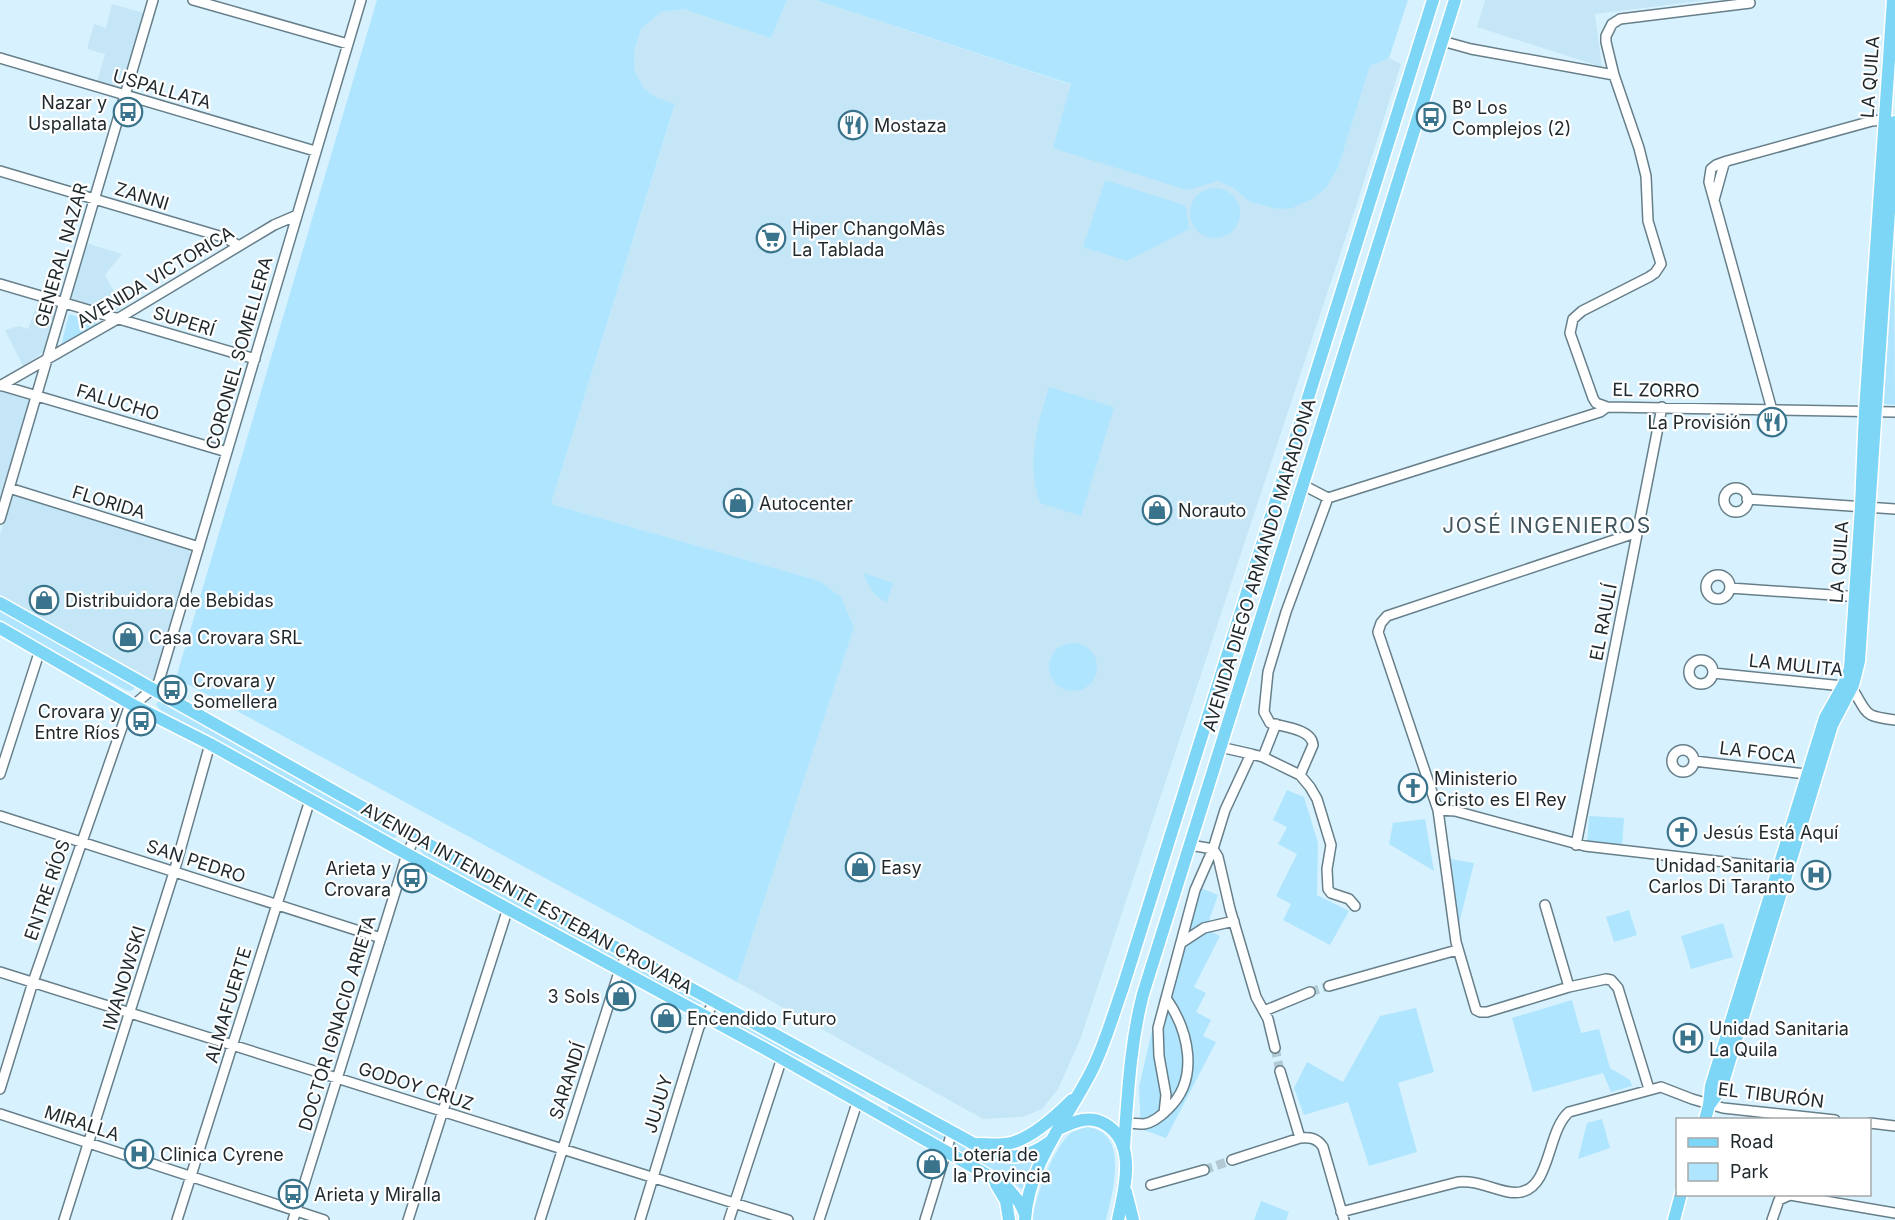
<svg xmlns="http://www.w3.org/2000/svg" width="1895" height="1220" viewBox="0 0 1895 1220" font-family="Inter,sans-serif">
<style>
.built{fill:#c4e6f6}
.green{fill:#afe5fe}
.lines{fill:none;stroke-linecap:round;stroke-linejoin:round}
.minor-tunnel{stroke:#b2cad4;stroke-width:9;stroke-dasharray:9 4.5;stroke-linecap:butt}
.minor-casing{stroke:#677f8a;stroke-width:12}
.major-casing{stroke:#fff;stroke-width:15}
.minor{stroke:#fff;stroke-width:9}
.major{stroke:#7dd6f5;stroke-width:12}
.labels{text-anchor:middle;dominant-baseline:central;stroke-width:4.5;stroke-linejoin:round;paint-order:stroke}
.street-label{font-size:18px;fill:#1e282d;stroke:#fff}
.poi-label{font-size:18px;fill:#1e282d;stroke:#fff;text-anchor:start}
.quarter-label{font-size:21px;letter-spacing:1.5px;fill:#3f555f;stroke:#fff}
</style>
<rect width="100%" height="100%" fill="#d7f2fe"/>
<path class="built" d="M787,0H816L1072,85L1053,148L1204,184L1218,181L1233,188L1250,202L1278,209L1326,188L1338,168L1370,66L1389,58L1401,64L1357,203L1080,1040L1058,1089L1042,1109L1023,1117L983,1119L737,982L854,627L841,597L820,581L551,504L675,105L655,97L644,88L635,72L634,53L641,29L661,12L683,9L771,38Z
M1485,0H1708L1595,14L1602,67L1477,27Z
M112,4L144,13L124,84L117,88L97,82L105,54L87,49L94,24L106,28Z
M86,243L122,254L105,275L123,308L113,313L73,300L71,296Z
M39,299L55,302L58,310L46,350L23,366L5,330L19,326L28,329Z
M4,389L28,395L30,404L0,502V391Z
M15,494L189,550L191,556L154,680L149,681L0,597V535L11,498Z"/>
<path class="green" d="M377,0H787L771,38L683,9L661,12L641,29L634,53L635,72L644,88L655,97L675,104L551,504L820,581L841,597L854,627L737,982L176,678Z
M816,0H1408L1389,58L1370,66L1338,168L1326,188L1310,200L1292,208L1278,209L1250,202L1233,188L1218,181L1187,190L1053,148L1071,84Z
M1105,180L1184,205L1186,207L1189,229L1127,261L1083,247Z
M1190 213a25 25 0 1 1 50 0a25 25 0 1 1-50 0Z
M1894,238L1895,405L1884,404Z
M69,314L99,323L61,346Z
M1049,387L1114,407L1081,516L1040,503C1026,465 1037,426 1049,387Z
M864,573L893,583L887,602C874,596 868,587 864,573Z
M0,610L135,684L134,689L131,691L126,690L0,622Z
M1049 667a24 24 0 1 1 48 0a24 24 0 1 1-48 0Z
M161,699L398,831L397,835L395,838L390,837L160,710L156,704Z
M1287,790L1304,797L1318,843L1317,895L1349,911L1330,945L1283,920L1291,904L1276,896L1297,854L1278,844L1287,827L1273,820Z
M1589,816L1624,818L1622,849L1587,846Z
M1425,819L1434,871L1389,844L1393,823Z
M423,848L620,950L623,958L619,960L615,959L424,855L420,850Z
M1451,859L1474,863L1459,924Z
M1193,885L1218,895L1206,929L1220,936L1194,987L1206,993L1196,1012L1211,1020L1203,1036L1216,1042L1166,1138L1141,1129L1139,1087L1159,1000Z
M1629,910L1637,935L1614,942L1606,917Z
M1723,923L1733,957L1691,969L1681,936Z
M635,962L703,1000L704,1003L696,1005L633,971L632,965Z
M1572,1000L1581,1033L1599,1029L1610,1068L1630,1080L1632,1086L1611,1092L1603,1073L1533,1092L1512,1018Z
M1416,1008L1434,1072L1398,1083L1417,1152L1369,1166L1348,1102L1304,1115L1294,1088L1307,1062L1343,1082L1380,1016Z
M733,1018L870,1093L869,1094L862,1093L802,1059L790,1057L734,1026L731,1021Z
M891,1105L946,1135L945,1138L939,1140L889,1113L888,1107Z
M1602,1119L1610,1148L1578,1159L1587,1123Z
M1086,1127C1130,1131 1113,1191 1106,1220H1033C1034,1198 1054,1146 1072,1132C1076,1130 1082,1129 1086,1127Z
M956,1141L1034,1157L1022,1189L1006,1178L955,1150L953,1145Z
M1261,1201L1289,1212L1286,1220H1254Z"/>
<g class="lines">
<path class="minor-tunnel" d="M1310,992L1329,986
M1275,1048L1280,1071
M1204,1170L1232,1160"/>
<g class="minor-casing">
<path id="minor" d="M193,0L348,44
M1750,3L1620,19L1612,24L1606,36V42L1614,75L1639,148L1646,176L1648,221L1661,264L1655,273L1649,277L1582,311L1573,319L1570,333L1593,398L1596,403L1607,407L1895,412
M1442,41L1471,49L1614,75
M0,58L315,151
M1727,161L1716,165L1711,169L1709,182L1772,410
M0,171L226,238L239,246
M1714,200L1724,164L1727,161L1872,121L1884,120L1888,122
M0,284L255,359
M0,385L227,452
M0,386L119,318L274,225L295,216
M1303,485L1328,498
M9,488L199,547
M1724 500a12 12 0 1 1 24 0a12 12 0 1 1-24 0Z
M1747,499L1895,509
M0,519L153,0
M1638,532L1387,616L1381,623L1378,632L1438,810L1456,942L1476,1010L1480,1012H1487L1569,987L1606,979L1611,980L1618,988L1649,1089
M1706 587a12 12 0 1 1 24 0a12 12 0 1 1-24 0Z
M1730,588L1861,597
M1689 672a12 12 0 1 1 24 0a12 12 0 1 1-24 0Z
M1713,673L1843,686L1853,690C1869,715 1863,716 1895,720
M1220,747L1251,754
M1672 761a11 11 0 1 1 22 0a11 11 0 1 1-22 0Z
M1263,757L1276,724
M1694,761L1814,775
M0,774L40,650
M1300,775L1310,787L1317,799L1331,845L1327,869L1328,889L1331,893L1349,899L1355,906
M1438,810L1455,811L1585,846L1777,868
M0,816L381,938
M1190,845L1213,849L1218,857L1230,909L1256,997L1268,1019L1275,1048
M1576,845L1662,407
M1545,905L1569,987
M1181,943L1204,928L1234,921
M0,972L788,1220
M1329,986L1457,950
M1264,1011L1310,992
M1280,1071L1300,1138
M0,1089L33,982L128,710L157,685L159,681L361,0
M1164,1113L1166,1095L1159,1056L1158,1028L1195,890L1213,849L1225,810L1251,754L1263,757L1300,775L1313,745C1312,729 1283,727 1270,723L1264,712L1268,672L1286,612L1328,498L1600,412L1607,407
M0,1114L324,1220
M1126,1123C1132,1123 1138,1124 1144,1124C1152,1123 1162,1115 1168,1109C1200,1079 1189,1031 1166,998
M1870,1123L1895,1126
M1232,1160L1300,1138C1310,1137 1317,1138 1323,1147L1344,1220
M1151,1185L1204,1170
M1341,1212L1458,1182C1480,1179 1504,1196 1521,1192C1551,1186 1547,1131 1569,1112L1661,1087L1692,1099L1723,1108L1835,1120
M64,1220L174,872L210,744
M177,1220L310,800
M293,1220L407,854L415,837
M408,1220L508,908
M540,1220L620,969L628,953
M640,1220L699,1027L715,1001
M729,1220L782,1058
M819,1220L858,1100
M925,1220L952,1132
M1772,1220L1779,1200L1790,1195L1895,1213"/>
</g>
<g class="major-casing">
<path id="major" d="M0,603L415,837L974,1144C1005,1159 1021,1163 1051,1141
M0,628L133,705L210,744L407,854L769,1051L1005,1185L1020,1203L1025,1214
M1710,1104L1721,1089L1832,725L1853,685L1859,661L1895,122
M1705,1120L1709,1105L1711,1086L1825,718L1843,686L1850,669L1861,507L1865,411L1893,0
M1061,1128C1075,1121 1090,1115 1105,1124C1138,1143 1124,1191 1118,1220
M978,1144C987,1144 997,1145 1006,1144C1029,1141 1056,1116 1072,1100
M1124,1146C1128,1094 1130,1044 1143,994L1455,0
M996,1184L1006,1201L1009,1220
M1126,1192L1133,1220
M1025,1220C1028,1164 1068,1118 1092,1070C1105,1044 1113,1015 1123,987L1433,0
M1674,1220L1681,1194"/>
</g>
<use href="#minor" class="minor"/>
<use href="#major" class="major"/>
</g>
<defs>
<g id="bus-ring" transform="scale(1.5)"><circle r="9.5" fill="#fff" stroke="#39738c" stroke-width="1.5"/><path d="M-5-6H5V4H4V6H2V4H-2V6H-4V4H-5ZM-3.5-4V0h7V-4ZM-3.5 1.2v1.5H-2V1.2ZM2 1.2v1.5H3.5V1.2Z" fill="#39738c"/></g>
<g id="restaurant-ring" transform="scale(1.5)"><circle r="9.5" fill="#fff" stroke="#39738c" stroke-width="1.5"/><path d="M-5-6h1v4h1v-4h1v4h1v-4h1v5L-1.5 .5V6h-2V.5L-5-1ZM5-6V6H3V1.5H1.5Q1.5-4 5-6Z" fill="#39738c"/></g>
<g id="supermarket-ring" transform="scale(1.5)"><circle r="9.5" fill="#fff" stroke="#39738c" stroke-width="1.5"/><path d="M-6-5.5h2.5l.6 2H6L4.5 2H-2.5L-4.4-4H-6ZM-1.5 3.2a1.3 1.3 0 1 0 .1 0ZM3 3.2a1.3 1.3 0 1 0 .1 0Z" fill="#39738c"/></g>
<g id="shop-ring" transform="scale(1.5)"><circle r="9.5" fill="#fff" stroke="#39738c" stroke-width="1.5"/><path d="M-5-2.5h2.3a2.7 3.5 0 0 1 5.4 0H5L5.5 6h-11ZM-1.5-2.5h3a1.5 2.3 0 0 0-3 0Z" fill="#39738c"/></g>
<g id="church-ring" transform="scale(1.5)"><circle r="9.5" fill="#fff" stroke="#39738c" stroke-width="1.5"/><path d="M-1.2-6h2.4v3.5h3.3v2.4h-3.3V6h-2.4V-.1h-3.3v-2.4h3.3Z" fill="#39738c"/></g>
<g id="hospital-ring" transform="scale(1.5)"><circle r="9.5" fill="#fff" stroke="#39738c" stroke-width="1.5"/><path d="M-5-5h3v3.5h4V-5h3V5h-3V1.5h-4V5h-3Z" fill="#39738c"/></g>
</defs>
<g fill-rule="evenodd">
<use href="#bus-ring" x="128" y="112"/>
<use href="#bus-ring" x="1431" y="117"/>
<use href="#restaurant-ring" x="853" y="125"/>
<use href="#supermarket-ring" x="771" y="238"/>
<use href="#restaurant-ring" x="1772" y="422"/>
<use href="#shop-ring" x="738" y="503"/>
<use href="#shop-ring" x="1157" y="510"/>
<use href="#shop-ring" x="44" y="600"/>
<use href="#shop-ring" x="128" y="637"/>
<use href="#bus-ring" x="172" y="690"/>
<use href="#bus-ring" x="141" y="721"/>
<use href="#church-ring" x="1413" y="788"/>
<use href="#church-ring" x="1682" y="832"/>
<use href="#shop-ring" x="860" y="867"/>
<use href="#hospital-ring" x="1816" y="875"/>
<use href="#bus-ring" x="412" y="878"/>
<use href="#shop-ring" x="621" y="996"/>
<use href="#shop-ring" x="666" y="1018"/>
<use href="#hospital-ring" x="1688" y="1038"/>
<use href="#hospital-ring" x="139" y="1154"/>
<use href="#shop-ring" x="932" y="1164"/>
<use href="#bus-ring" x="293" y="1194"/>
</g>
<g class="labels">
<g class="street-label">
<text transform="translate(1870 77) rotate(-86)">LA QUILA</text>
<text transform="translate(162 89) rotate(16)">USPALLATA</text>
<text transform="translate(142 196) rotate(17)">ZANNI</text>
<text transform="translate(61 255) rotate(-74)">GENERAL NAZAR</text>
<text transform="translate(155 277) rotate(-31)">AVENIDA VICTORICA</text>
<text transform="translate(184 321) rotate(17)">SUPERÍ</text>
<text transform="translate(239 353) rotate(-74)">CORONEL SOMELLERA</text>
<text transform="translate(1656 390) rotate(1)">EL ZORRO</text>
<text transform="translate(118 402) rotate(17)">FALUCHO</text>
<text transform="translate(109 502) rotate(17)">FLORIDA</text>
<text transform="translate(1839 562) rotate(-86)">LA QUILA</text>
<text transform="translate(1259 565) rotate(-73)">AVENIDA DIEGO ARMANDO MARADONA</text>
<text transform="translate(1603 622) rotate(-79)">EL RAULÍ</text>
<text transform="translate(1796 665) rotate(6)">LA MULITA</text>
<text transform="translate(1758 752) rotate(7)">LA FOCA</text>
<text transform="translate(196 861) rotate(18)">SAN PEDRO</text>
<text transform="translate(47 890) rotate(-71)">ENTRE RÍOS</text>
<text transform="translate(527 898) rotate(29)">AVENIDA INTENDENTE ESTEBAN CROVARA</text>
<text transform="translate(124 978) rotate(-73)">IWANOWSKI</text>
<text transform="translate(228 1005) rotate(-73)">ALMAFUERTE</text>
<text transform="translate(337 1023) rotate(-73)">DOCTOR IGNACIO ARIETA</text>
<text transform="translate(567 1081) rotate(-72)">SARANDÍ</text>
<text transform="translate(416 1086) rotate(18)">GODOY CRUZ</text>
<text transform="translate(1771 1095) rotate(7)">EL TIBURÓN</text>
<text transform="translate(658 1104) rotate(-73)">JUJUY</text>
<text transform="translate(82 1123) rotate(18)">MIRALLA</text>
</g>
<g class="poi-label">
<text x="107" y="102" text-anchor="end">Nazar y<tspan x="107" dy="21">Uspallata</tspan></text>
<text x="1452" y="107">Bº Los<tspan x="1452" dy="21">Complejos (2)</tspan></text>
<text x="874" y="125">Mostaza</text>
<text x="792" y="228">Hiper ChangoMâs<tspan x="792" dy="21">La Tablada</tspan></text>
<text x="1751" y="422" text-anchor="end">La Provisión</text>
<text x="759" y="503">Autocenter</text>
<text x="1178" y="510">Norauto</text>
<text x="65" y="600">Distribuidora de Bebidas</text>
<text x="149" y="637">Casa Crovara SRL</text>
<text x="193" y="680">Crovara y<tspan x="193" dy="21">Somellera</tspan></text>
<text x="120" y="711" text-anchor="end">Crovara y<tspan x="120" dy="21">Entre Ríos</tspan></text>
<text x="1434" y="778">Ministerio<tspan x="1434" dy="21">Cristo es El Rey</tspan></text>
<text x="1703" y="832">Jesús Está Aquí</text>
<text x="1795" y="865" text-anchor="end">Unidad Sanitaria<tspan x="1795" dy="21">Carlos Di Taranto</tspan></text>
<text x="881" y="867">Easy</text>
<text x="391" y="868" text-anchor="end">Arieta y<tspan x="391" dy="21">Crovara</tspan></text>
<text x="600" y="996" text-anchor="end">3 Sols</text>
<text x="687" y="1018">Encendido Futuro</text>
<text x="1709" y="1028">Unidad Sanitaria<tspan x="1709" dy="21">La Quila</tspan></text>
<text x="160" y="1154">Clinica Cyrene</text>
<text x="953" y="1154">Lotería de<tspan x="953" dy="21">la Provincia</tspan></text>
<text x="314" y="1194">Arieta y Miralla</text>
</g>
<g class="quarter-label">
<text x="1547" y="525">JOSÉ INGENIEROS</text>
</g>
</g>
<rect x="1676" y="1118" width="195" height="78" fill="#ffffff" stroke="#a5a9ab" stroke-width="1.5"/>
<rect x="1688" y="1138" width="30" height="9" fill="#7dd6f5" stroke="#a5a9ab" stroke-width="1.5"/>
<text x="1730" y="1148" font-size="18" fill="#1e282d">Road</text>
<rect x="1688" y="1163" width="30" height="18" fill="#afe5fe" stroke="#a5a9ab" stroke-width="1.5"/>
<text x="1730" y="1178" font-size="18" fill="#1e282d">Park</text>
</svg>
